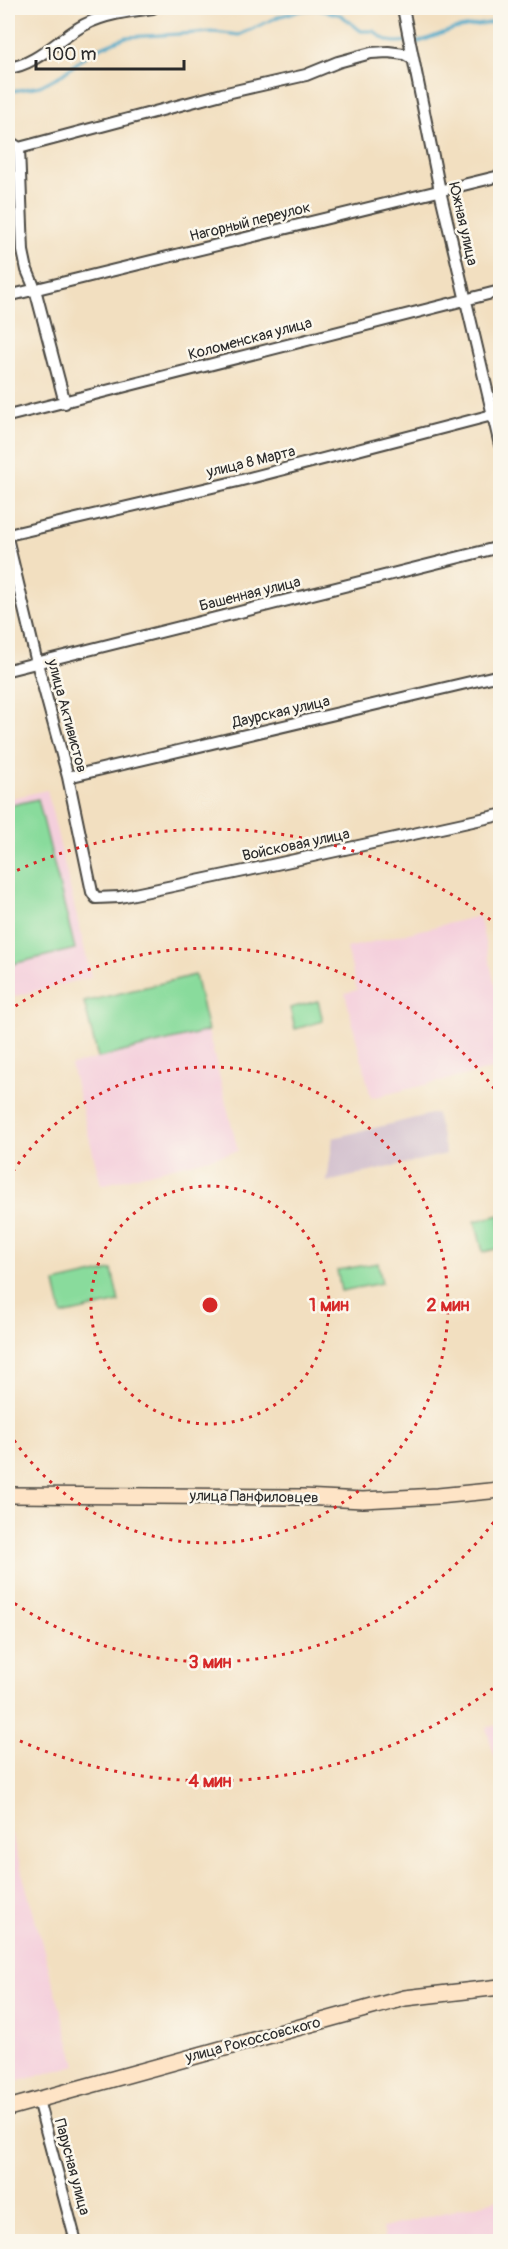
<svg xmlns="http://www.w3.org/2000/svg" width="508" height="2249" font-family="Pangolin,sans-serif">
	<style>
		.built { fill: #f4cfdc }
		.industrial { fill: #d0bdcc }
		.green { fill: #89db9c; stroke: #5a8364; stroke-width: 1.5 }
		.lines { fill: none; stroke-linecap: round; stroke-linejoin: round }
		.stream { stroke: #47a5c6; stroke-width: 3 }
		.street-casing { stroke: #494641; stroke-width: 14 }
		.secondary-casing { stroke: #494641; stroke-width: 18 }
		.street { stroke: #fff; stroke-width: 10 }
		.secondary { stroke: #fee4c6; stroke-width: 15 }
		.ring { fill: none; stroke: #d62828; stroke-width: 3; stroke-dasharray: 3 6 }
		.labels { text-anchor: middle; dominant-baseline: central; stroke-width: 5; stroke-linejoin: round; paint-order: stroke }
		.street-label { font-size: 15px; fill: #2b2b2b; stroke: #fbf7ec }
		.centre { fill: #d62828; stroke: #fbf7ec; stroke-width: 3 }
		.ring-label { font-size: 18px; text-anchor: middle; font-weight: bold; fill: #d62828; stroke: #fbf7ec; stroke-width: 5; stroke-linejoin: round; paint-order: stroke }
	</style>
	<rect width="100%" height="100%" fill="#fbf7ec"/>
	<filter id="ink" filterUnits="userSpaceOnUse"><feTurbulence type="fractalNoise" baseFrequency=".0167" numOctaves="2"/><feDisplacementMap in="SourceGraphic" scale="12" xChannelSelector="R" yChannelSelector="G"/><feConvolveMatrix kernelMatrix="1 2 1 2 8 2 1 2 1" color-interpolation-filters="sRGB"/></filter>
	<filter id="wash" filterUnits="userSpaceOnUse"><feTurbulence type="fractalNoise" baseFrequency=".008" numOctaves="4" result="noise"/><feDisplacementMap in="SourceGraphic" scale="24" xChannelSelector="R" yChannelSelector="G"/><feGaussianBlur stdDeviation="1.35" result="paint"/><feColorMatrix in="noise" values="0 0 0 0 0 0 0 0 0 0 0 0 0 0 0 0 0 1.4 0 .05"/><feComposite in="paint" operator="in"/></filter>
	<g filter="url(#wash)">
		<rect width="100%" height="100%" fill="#f2dfc0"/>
		<path class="built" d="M 47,790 L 91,977 L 8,998 L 8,799 Z
			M 479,916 L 500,1007 L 500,1067 L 371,1098 L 345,993 L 357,990 L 347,948 Z
			M 208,1031 L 238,1151 L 101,1185 L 71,1065 Z
			M 500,1724 L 500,1774 L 486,1728 Z
			M 11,1833 L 76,2065 L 8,2084 L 8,1834 Z
			M 500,2199 L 500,2241 L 385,2241 L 382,2228 Z"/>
		<path class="industrial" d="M 436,1113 L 446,1154 L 327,1182 L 333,1138 Z"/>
		<path class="green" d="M 38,799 L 75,949 L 8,965 L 8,806 Z
			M 195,975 L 208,1031 L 98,1058 L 84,1002 Z
			M 318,1001 L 323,1021 L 295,1029 L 290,1008 Z
			M 500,1215 L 500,1248 L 483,1252 L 475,1221 Z
			M 378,1263 L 382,1283 L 341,1291 L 337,1270 Z
			M 112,1270 L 119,1302 L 62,1315 L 55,1283 Z"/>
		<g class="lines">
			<path class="stream" d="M 413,42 L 419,42 L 454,29 L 500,21
				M 8,92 L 40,86 L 63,74 L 92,51 L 126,37 L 214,32 L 239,35 L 280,16 L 304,10 L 316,9 L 341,15 L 361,31 L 374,31 C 385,41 391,44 407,41"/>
		</g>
	</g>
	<g filter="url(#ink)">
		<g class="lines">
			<defs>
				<path id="street" d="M 403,8 L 440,191 L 500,445
					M 8,68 C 37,65 59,38 84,25 C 105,14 130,11 153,8
					M 8,144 L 13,144 L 19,148 L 222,94 L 306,75 L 338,62 L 371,53 L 388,52 L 404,54 L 413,59
					M 19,148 L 23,251 L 27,270 L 35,289 L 65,403
					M 8,296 L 500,176
					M 8,416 L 500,291
					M 8,535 L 238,481 L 500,413
					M 8,542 L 37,663 L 68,777 L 92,892 L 96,898 L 120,897 L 249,870 L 500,815
					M 8,670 L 500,547
					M 68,777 L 500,675
					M 38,2100 L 76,2242"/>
				<path id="secondary" d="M 8,1495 L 302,1497 L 363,1500 L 438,1496 L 500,1490
					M 8,2108 L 405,1998 L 500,1987"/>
			</defs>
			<use href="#street" class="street-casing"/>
			<use href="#secondary" class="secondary-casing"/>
			<use href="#street" class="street"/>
			<use href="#secondary" class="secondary"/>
		</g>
	</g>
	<g class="ring">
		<circle cx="210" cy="1305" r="119"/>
		<path d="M8 1179A238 238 0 1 1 8 1431"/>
		<path d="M499 1515A357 357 0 0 1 8 1599M8 1011A357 357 0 0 1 499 1095"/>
		<path d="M500 1683A476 476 0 0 1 9 1736M9 874A476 476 0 0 1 500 927"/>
	</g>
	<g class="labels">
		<g class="street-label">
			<text transform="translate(250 222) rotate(-14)">Нагорный переулок</text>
			<text transform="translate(463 224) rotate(77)">Южная улица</text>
			<text transform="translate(250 339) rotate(-15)">Коломенская улица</text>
			<text transform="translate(251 462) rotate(-14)">улица 8 Марта</text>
			<text transform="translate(250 594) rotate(-14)">Башенная улица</text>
			<text transform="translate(281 712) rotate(-13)">Даурская улица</text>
			<text transform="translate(67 716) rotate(75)">улица Активистов</text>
			<text transform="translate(296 845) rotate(-12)">Войсковая улица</text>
			<text transform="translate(254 1497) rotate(1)">улица Панфиловцев</text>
			<text transform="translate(253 2040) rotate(-15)">улица Рокоссовского</text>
			<text transform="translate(72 2167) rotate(75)">Парусная улица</text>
		</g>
	</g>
	<circle cx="210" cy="1305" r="9" class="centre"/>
	<g class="ring-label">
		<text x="329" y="1311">1 мин</text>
		<text x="448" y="1311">2 мин</text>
		<text x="210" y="1668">3 мин</text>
		<text x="210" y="1787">4 мин</text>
	</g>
	<rect width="508" height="2249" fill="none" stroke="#fbf7ec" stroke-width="30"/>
	<path d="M36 60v9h148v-9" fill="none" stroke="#2b2b2b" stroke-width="3"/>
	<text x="45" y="60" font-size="18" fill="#2b2b2b" stroke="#fbf7ec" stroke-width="4.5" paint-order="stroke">100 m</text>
</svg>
